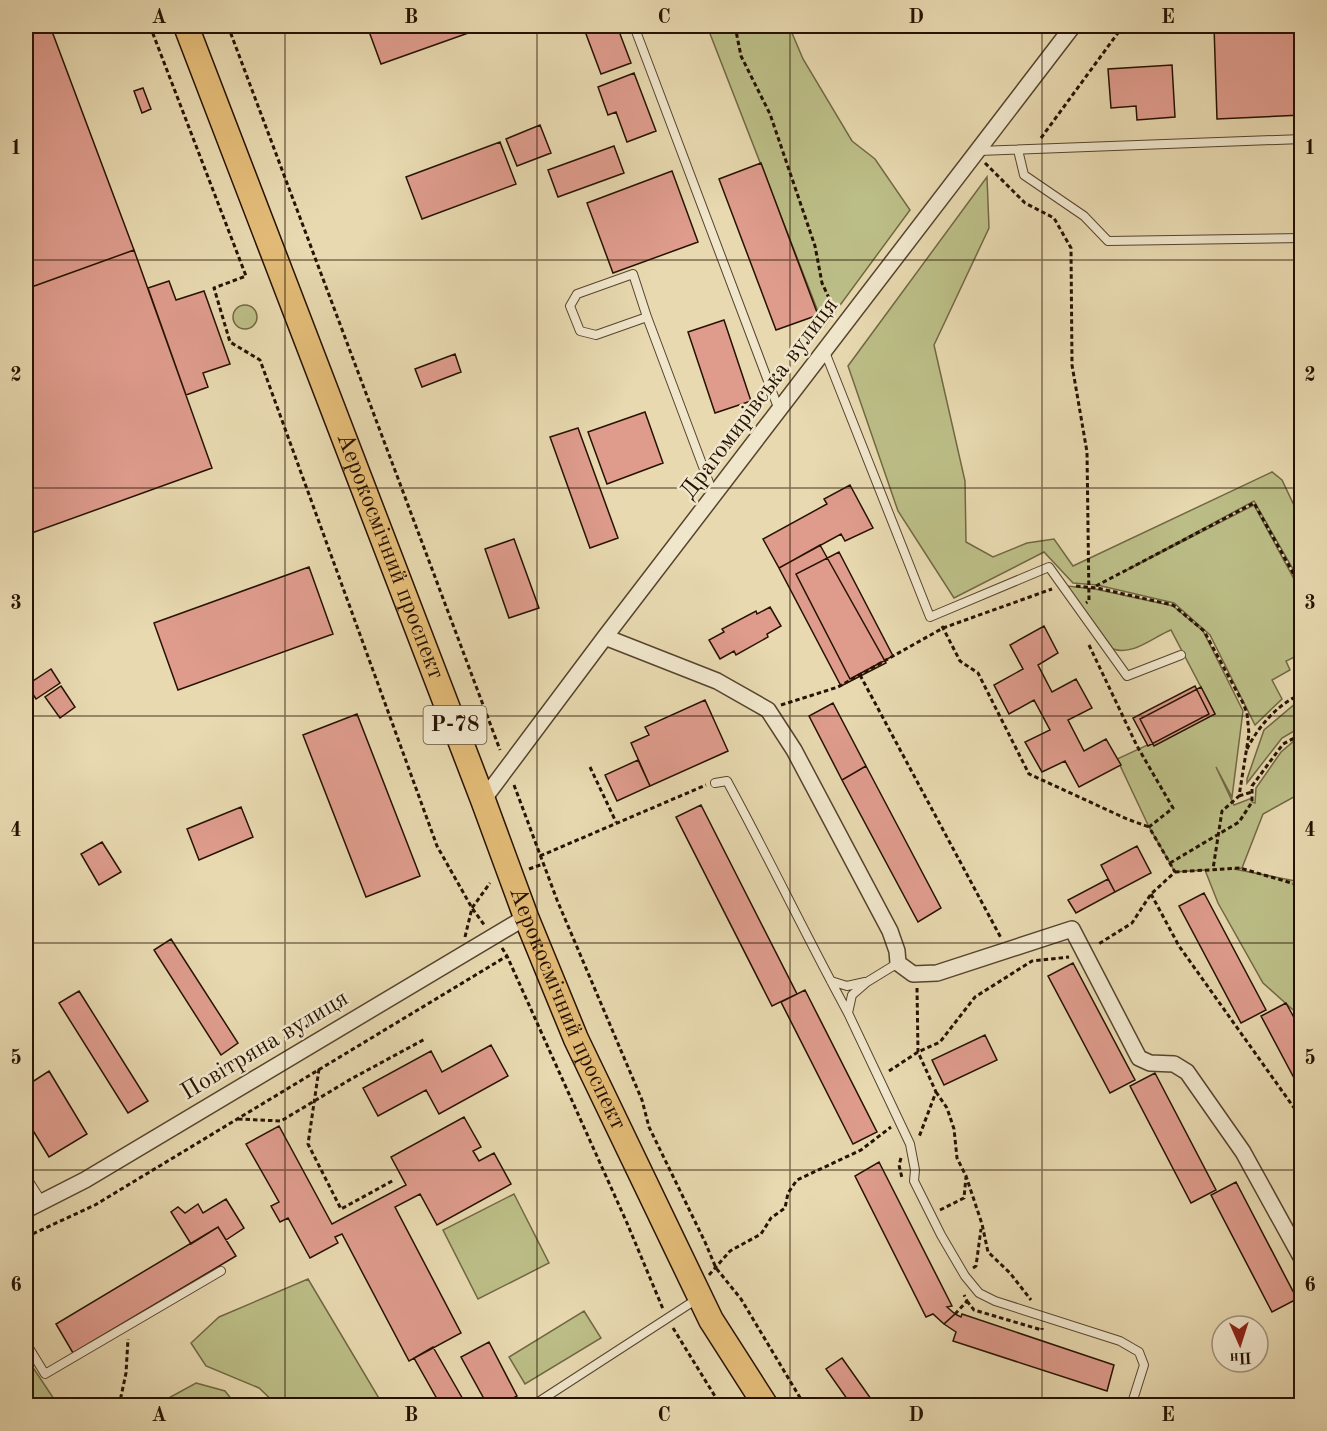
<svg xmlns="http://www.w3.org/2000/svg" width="1327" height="1431" font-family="'Old Standard TT',serif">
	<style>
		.green { fill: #bcbe87; stroke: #716844; stroke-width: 1.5 }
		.building { fill: #df9c8d; stroke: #261201; stroke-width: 1.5 }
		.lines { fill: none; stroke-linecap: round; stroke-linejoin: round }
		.service-casing { stroke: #56442d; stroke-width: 10 }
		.minor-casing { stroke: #56442d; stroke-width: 18 }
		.trunk-casing { stroke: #261201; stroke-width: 27 }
		.path { stroke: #261201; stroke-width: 3; stroke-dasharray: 4.5 3; stroke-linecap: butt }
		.service { stroke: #f0e6cc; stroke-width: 8 }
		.minor { stroke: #f0e6cc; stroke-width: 15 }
		.trunk { stroke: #e4bc78; stroke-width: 24 }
		.grid { fill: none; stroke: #261201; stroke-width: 1.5; stroke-opacity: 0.55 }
		.labels { text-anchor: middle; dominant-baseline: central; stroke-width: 5; stroke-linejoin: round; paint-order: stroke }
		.shield { fill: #f0e6cc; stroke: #63523e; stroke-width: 1.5 }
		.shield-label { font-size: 22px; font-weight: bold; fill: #261201 }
		.street-label { font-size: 24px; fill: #261201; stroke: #f0e6cc }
		.neatline { fill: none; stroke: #261201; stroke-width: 2 }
		.grid-label { font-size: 20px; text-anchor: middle; font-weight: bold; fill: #261201 }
	</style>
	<rect width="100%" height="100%" fill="#e8d9b0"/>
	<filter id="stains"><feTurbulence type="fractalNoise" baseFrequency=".00333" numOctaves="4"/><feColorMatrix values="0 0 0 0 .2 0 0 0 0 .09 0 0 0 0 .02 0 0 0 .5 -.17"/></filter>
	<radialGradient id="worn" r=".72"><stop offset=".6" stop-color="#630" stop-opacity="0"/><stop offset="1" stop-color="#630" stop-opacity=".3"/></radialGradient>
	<path class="green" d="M 707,26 L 789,26 L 803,59 L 852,141 L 875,159 L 910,210 L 824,327 Z
		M 987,177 L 989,228 L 934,345 L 965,481 L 966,542 L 993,557 L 1027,543 L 1054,539 L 1073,566 L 1272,472 L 1282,480 L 1301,520 L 1301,583 L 1254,501 L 1127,570 L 1254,505 L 1301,592 L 1301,654 L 1286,661 L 1290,670 L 1272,680 L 1282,699 L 1255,725 L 1210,635 L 1174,603 L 1097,585 L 1073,583 L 1044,552 L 954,598 L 898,511 L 848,366 Z
		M233 317a12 12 0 1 1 24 0a12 12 0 1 1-24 0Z
		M 1067,586 L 1095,589 L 1173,606 L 1203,631 L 1243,711 L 1232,797 L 1216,767 L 1234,805 L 1252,798 L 1252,802 L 1255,803 L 1256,788 L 1281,752 L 1294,741 L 1301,738 L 1301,793 L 1263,814 L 1242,868 L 1234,869 L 1301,882 L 1301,1017 L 1263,983 L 1218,903 L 1205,870 L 1175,872 L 1149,827 L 1117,759 L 1215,714 L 1171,630 C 1153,637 1133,656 1113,649 Z
		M 1301,702 L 1301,727 L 1282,738 L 1247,783 L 1247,779 L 1264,730 L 1296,703 Z
		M 514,1194 L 549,1263 L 478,1299 L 443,1230 Z
		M 308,1279 L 383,1405 L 277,1405 L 259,1388 L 206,1366 L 191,1343 L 219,1317 Z
		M 584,1311 L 601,1338 L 525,1384 L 509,1357 Z
		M 26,1357 L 58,1405 L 26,1405 Z
		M 196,1383 L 225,1391 L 236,1405 L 156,1405 Z"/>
	<path class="building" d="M 26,26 L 50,26 L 134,250 L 26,289 Z
		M 367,26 L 403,26 L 404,28 L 412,26 L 488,26 L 381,64 Z
		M 583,26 L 617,26 L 631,63 L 601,74 Z
		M 1214,26 L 1302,26 L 1302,115 L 1217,119 Z
		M 1172,65 L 1175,117 L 1137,120 L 1136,106 L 1111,108 L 1108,69 Z
		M 634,73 L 656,131 L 627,142 L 616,112 L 608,115 L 598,87 Z
		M 143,88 L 151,109 L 142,113 L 134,91 Z
		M 540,125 L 551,153 L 517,166 L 506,139 Z
		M 500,142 L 516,184 L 422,219 L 406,177 Z
		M 614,146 L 624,173 L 558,197 L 548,170 Z
		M 761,163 L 818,315 L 776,330 L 719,179 Z
		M 672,171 L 698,242 L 613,273 L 587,203 Z
		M 134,250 L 212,468 L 29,534 L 26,523 L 26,289 Z
		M 169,281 L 176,300 L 204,291 L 230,364 L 203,373 L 208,387 L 186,395 L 148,288 Z
		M 724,320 L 751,401 L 715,413 L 688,332 Z
		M 455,354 L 461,372 L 422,387 L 415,369 Z
		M 645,412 L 663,463 L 607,484 L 588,432 Z
		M 578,428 L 618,538 L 590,548 L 550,437 Z
		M 850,485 L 873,528 L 845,541 L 841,534 L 779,568 L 763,539 L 827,504 L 824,499 Z
		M 514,539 L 539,608 L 509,618 L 485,549 Z
		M 820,545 L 886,663 L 841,686 L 779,568 Z
		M 839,552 L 893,656 L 850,679 L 796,574 Z
		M 309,567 L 333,634 L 178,690 L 154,623 Z
		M 770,607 L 781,626 L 767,634 L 768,637 L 736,655 L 734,651 L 720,659 L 709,640 L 724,632 L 722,629 L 756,611 L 757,614 Z
		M 1044,626 L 1058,653 L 1038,665 L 1052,692 L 1076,679 L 1092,708 L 1068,720 L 1084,751 L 1106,739 L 1121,765 L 1079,787 L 1065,761 L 1042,772 L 1025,742 L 1050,730 L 1034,700 L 1009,714 L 994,685 L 1023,669 L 1010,645 Z
		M 51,669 L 60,683 L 36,699 L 27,685 Z
		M 61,686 L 75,707 L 60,718 L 45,697 Z
		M 1195,686 L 1209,714 L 1148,746 L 1133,718 Z
		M 1201,687 L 1215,714 L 1154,746 L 1140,719 Z
		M 705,700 L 728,751 L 650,786 L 631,743 L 649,735 L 645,727 Z
		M 833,703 L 866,766 L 842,780 L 809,716 Z
		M 357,714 L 420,876 L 366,897 L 303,735 Z
		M 638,760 L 650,786 L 617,801 L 605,775 Z
		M 866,766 L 941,908 L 918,922 L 842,780 Z
		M 701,805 L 797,994 L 772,1006 L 676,817 Z
		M 241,807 L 253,837 L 199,860 L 187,829 Z
		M 102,842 L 121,872 L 99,885 L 81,854 Z
		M 1137,846 L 1151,873 L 1115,892 L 1101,865 Z
		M 1108,879 L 1115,892 L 1076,913 L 1068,900 Z
		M 1204,893 L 1266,1010 L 1241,1023 L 1179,906 Z
		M 171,939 L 238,1043 L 221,1055 L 154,950 Z
		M 1073,963 L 1135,1080 L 1110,1093 L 1048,976 Z
		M 805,990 L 877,1132 L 853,1144 L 781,1002 Z
		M 79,991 L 148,1101 L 128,1113 L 59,1003 Z
		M 1286,1003 L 1302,1032 L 1302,1093 L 1261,1016 Z
		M 985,1035 L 997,1060 L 944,1085 L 932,1060 Z
		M 491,1045 L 508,1076 L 439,1114 L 426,1090 L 378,1116 L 363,1088 L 431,1051 L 442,1072 Z
		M 49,1071 L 87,1134 L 49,1157 L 26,1119 L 26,1086 Z
		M 1155,1073 L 1216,1190 L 1191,1203 L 1130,1086 Z
		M 464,1117 L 481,1147 L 473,1151 L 479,1161 L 494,1153 L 511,1184 L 437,1225 L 420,1194 L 395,1207 L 461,1333 L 409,1361 L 342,1234 L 335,1237 L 338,1243 L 310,1258 L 288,1218 L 280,1222 L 271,1206 L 279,1202 L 246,1144 L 279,1126 L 332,1224 L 406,1185 L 391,1157 Z
		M 879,1162 L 952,1306 L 947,1307 L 955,1314 L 944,1324 L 933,1314 L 926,1317 L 855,1176 Z
		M 1236,1182 L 1297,1299 L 1272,1312 L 1211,1195 Z
		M 226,1199 L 244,1228 L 226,1240 L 218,1227 L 191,1244 L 171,1212 L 178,1207 L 185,1213 L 198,1204 L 203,1213 Z
		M 218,1227 L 236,1256 L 73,1353 L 56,1324 Z
		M 955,1314 L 961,1317 L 962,1314 L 1114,1365 L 1107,1391 L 953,1341 L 956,1332 L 944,1324 Z
		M 489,1342 L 517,1396 L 499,1406 L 488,1406 L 461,1357 Z
		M 433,1347 L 464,1401 L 457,1406 L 441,1406 L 414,1358 Z
		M 842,1358 L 876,1406 L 852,1406 L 826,1369 Z"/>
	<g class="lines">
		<defs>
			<path id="service" d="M 634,26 L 779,410
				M 1018,150 L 1024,175 L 1084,216 L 1108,241 L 1302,238
				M 979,151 L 1302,139
				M 647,317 L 596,335 L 580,331 L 570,306 L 577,294 L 633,274 L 647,317 L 714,496
				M 825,352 L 930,617 L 1049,567 L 1127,676 L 1181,655
				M 715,783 L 727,781 C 769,858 806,936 848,1013
				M 898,963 L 867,982 L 852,995 L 848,1013 L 910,1144 L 915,1170 L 914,1181 L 941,1235 L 965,1276 L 979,1293 L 995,1301 L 1120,1341 L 1139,1352 L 1144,1365 L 1131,1406
				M 831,981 L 847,986 L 865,982
				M 26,1177 L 42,1202
				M 26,1343 L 45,1374 L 221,1271
				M 532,1406 L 697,1299"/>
			<path id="minor" d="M 605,637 L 717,681 L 768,710 L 794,750 L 890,931 L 897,951 L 898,963 L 913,974 L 937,973 L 1072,929 L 1139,1058 L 1150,1063 L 1174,1064 L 1187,1072 L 1243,1152 L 1302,1259
				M 483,800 L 605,637 L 1073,26
				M 26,1210 L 85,1180 L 526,917"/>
			<g id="trunk">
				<path id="s1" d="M 186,26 L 483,800 L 526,917 L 576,1039 L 711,1320 L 766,1406"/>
			</g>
		</defs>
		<use href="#service" class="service-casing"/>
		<use href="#minor" class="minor-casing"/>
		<use href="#trunk" class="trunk-casing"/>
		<path class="path" d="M 150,26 L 246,276 L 214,288 L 230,342 L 260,360 L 437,846 L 472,908 L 485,926
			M 228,26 L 500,750
			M 735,26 L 741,56 L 770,114 L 815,246 L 822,283 L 835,311
			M 1041,138 L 1123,26
			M 985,163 L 1025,203 L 1054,218 L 1071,248 L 1072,365 L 1087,452 L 1089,601 L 1086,603
			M 1076,586 L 1097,588 L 1173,605 L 1204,631 L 1243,703 L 1247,713 L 1249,734 L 1239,796 L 1222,811 L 1213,869
			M 1096,586 L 1254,503 L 1302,589
			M 942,626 L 960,661 L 978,673 L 1029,774 L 1127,819 L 1149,827
			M 1089,645 L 1137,746 L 1173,808 L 1149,827 L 1175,872 L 1151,894 L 1132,923 L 1097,945
			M 860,675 L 1001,938
			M 781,705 L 838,687 L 943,628 L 1052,589
			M 1247,749 C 1258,727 1278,703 1302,694
			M 590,767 L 616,822
			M 514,785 L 557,900 L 642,1100 L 649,1127 L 705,1242 L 716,1268 L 741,1299 L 805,1406
			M 1239,796 L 1252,792
			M 540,856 L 706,785
			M 1170,863 L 1239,822 L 1252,802 L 1252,786 L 1283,744 L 1302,734
			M 529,869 L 543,864
			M 1175,872 L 1240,868 L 1302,886
			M 1151,894 L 1179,946 L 1302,1119
			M 465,937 L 472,908 L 490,883
			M 502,948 L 507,956 L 627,1223 L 663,1309
			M 917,988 L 918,1052 L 936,1092 L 919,1137
			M 319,1069 L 308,1144 L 341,1209 L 394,1180
			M 889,1071 L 918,1052 L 940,1042 L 975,997 L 1032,961 L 1069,957
			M 936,1092 L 947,1108 L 954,1129 L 957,1158 L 966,1176 L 982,1224 L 988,1252 L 1010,1273 L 1031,1300
			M 238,1119 L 281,1121 L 351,1079 L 425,1039
			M 901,1158 L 899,1165 L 902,1178
			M 940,1210 L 964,1198 L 966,1177
			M 26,1237 L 95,1205 L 507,956
			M 973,1268 L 976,1266 L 981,1229
			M 709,1275 L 730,1251 L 761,1234 L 771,1218 L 785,1208 L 788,1193 L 797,1180 L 861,1150 L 891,1127
			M 967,1301 L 974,1310 L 1042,1330 L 1042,1328
			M 955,1314 L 967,1301 L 964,1295
			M 673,1328 L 721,1406
			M 119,1406 L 126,1373 L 128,1339"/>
		<use href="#service" class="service"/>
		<use href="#minor" class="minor"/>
		<use href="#trunk" class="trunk"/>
	</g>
	<path class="grid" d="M 285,26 L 285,1406M 537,26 L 537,1406M 790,26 L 790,1406M 1042,26 L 1042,1406M 26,260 L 1302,260M 26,488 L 1302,488M 26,716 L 1302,716M 26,943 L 1302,943M 26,1170 L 1302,1170"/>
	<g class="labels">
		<rect class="shield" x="423.5" y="706" width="63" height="38" rx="4.5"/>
		<g class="shield-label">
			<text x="455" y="725">Р-78</text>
		</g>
		<g class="street-label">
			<text transform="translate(760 399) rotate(-53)">Драгомирівська вулиця</text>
			<text stroke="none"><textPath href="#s1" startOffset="568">Аерокосмічний проспект</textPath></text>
			<text stroke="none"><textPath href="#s1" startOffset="1054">Аерокосмічний проспект</textPath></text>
			<text transform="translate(265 1046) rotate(-31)">Повітряна вулиця</text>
		</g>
	</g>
	<rect width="1327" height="1431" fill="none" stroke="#e8d9b0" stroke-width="66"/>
	<g transform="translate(1240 1344) rotate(177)"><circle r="28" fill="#f0e6cc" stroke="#9f917b" stroke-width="1.5"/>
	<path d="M0-4.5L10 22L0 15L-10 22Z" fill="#8f2418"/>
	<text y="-9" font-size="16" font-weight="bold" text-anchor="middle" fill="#261201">Пн</text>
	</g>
	<rect x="33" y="33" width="1261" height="1365" class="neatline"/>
	<g class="grid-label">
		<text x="159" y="23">A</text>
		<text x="411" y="23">B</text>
		<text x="664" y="23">C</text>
		<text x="916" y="23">D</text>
		<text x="1168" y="23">E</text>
		<text x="16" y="154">1</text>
		<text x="1310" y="154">1</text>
		<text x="16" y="381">2</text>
		<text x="1310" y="381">2</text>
		<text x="16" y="609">3</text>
		<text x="1310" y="609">3</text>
		<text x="16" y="836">4</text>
		<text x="1310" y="836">4</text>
		<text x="16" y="1064">5</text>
		<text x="1310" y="1064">5</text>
		<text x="16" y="1291">6</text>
		<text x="1310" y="1291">6</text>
		<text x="159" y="1421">A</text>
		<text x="411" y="1421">B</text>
		<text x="664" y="1421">C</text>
		<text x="916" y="1421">D</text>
		<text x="1168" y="1421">E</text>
	</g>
	<rect width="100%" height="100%" filter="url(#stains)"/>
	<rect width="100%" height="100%" fill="url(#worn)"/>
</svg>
